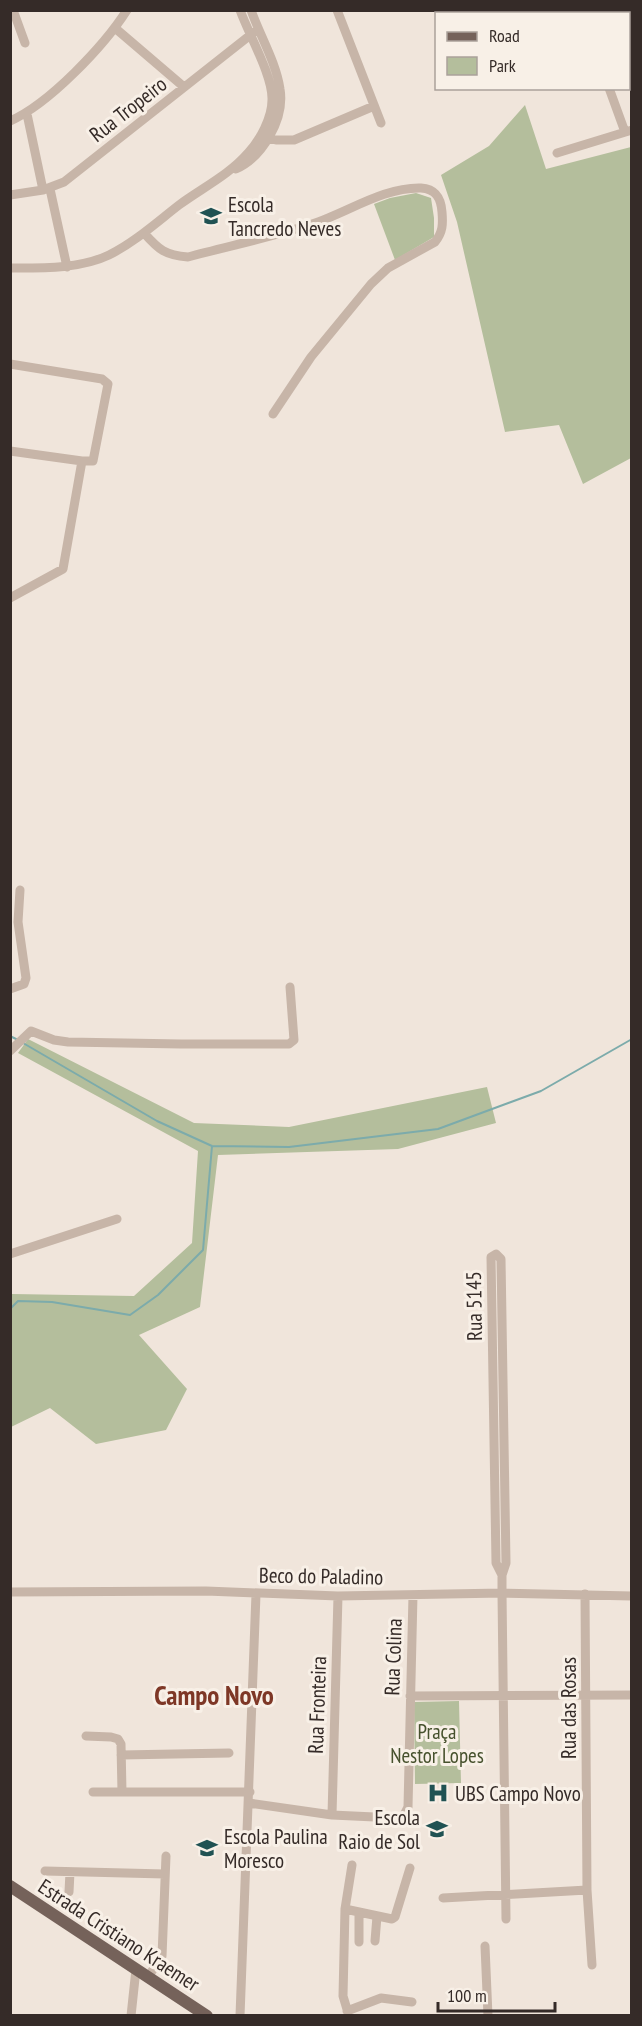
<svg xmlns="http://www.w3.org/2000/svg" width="642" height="2026" font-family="'PT Sans Narrow',sans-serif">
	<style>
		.green { fill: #b4be9c }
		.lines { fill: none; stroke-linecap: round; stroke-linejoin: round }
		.stream { stroke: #7cabab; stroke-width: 2 }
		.minor { stroke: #c7b5a8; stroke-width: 9 }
		.major { stroke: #75625a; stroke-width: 12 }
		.labels { text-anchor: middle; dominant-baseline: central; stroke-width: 6; stroke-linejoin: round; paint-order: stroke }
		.street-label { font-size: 21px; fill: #352b28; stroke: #f8f0e7 }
		.poi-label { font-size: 21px; fill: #352b28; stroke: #f8f0e7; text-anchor: start }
		.park-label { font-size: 21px; fill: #46512d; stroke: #f8f0e7 }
		.district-label { font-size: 27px; font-weight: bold; fill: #7e3726; stroke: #f8f0e7 }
	</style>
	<rect width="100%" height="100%" fill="#f0e5db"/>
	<path class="green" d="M 525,105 L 546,169 L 631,147 L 631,458 L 583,484 L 559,425 L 505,432 L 457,222 L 441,175 L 489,146 Z
		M 416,193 L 431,198 L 434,218 L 434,237 L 395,260 L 374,204 L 390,198 Z
		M 28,1039 L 194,1123 L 289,1127 L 487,1087 L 496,1123 L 398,1149 L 218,1155 L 200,1307 L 139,1335 L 187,1389 L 166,1430 L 96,1444 L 50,1408 L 11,1427 L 10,1296 L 12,1294 L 134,1296 L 192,1243 L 198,1151 L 18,1053 Z
		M 459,1701 L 461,1783 L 415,1784 L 414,1702 Z"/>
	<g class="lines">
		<path class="stream" d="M 10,1036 L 18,1040
			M 23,1043 L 157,1121 L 212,1146 L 289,1147 L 438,1129 L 541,1091 L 632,1039
			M 10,1309 L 18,1301 L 52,1302 L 130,1315 L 158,1295 L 203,1250 L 212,1146"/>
		<path class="minor" d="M 13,10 L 25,43
			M 337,10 L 381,123
			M 581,10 L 582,14
			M 618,10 L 632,13
			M 598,14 L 607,10
			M 115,28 L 184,87
			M 609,88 L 625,132
			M 27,114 L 43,190
			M 10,121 C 49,104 104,46 127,10
			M 264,137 L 276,140 L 294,140 L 374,106
			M 557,153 L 632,130
			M 236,169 C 263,157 285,118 280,89 C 276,62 260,36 251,10
			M 50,189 L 67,267
			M 10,195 L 43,190 L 64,182 L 258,29
			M 144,233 C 159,250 165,255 188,257 C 229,246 272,237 312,224 C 347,213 383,187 421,188 C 436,189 441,198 442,212 C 443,224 443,232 435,242 L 388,268 L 371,284 L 311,357 L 273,414
			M 10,268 C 42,268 80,269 109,255 C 135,242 157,222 179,205 C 202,188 229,175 248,153 C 260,140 272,118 272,100 C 273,76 249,35 240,10
			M 10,364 L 102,379 L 108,384 L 93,461 L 82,461 L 10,451
			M 10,598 L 63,569 L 82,461
			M 10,989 L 24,984 L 26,978 L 18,922 L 20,890
			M 10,1051 L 31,1031 L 54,1040 L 68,1042 L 181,1044 L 289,1044 L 294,1040 L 290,987
			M 10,1254 L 117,1219
			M 502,1575 L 506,1563 L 501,1259 L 496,1254 L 491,1257 L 496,1563 L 502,1575 L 502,1593 L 506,1919
			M 10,1592 L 206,1591 L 338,1596 L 502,1593 L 632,1596
			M 585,1594 L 587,1890 L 592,1965
			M 410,1696 L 632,1695
			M 86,1736 L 111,1737 L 118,1739 L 121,1744 L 122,1792
			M 121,1755 L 229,1753
			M 93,1792 L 250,1792
			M 249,1803 L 332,1815 L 396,1818 L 404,1815 L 408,1807 L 413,1595
			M 332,1815 L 338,1596
			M 45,1871 L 165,1874
			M 69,1892 L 70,1872
			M 443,1898 L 587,1890
			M 345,1909 L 392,1919 L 395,1917 L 410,1868
			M 375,1941 L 377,1916
			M 359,1942 L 359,1912
			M 485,1946 L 488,2016
			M 148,1977 L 162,1956 L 166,1856
			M 347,2011 L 381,1998 L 412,2002
			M 131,2016 L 136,1969
			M 240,2016 L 256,1594
			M 349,2016 L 343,1996 L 345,1909 L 352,1865"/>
		<path class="major" d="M 10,1886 L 207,2016"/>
	</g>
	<defs>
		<symbol id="school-bare" viewBox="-9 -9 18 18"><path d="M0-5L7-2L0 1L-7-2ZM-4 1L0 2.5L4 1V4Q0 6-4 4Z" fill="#205253" stroke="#f8f0e7" stroke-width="2.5" paint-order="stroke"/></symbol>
		<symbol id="hospital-bare" viewBox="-9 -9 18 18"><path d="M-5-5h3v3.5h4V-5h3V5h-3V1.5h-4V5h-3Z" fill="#205253" stroke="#f8f0e7" stroke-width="2.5" paint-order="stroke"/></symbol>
	</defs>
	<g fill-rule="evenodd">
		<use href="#school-bare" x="196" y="201" width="30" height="30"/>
		<use href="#hospital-bare" x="423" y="1778" width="30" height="30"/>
		<use href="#school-bare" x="422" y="1814" width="30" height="30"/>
		<use href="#school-bare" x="192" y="1833" width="30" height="30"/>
	</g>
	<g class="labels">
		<g class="street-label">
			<text transform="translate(128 109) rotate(-38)">Rua Tropeiro</text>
			<text transform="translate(474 1306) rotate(-91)">Rua 5145</text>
			<text transform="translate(321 1576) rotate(1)">Beco do Paladino</text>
			<text transform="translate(393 1657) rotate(-88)">Rua Colina</text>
			<text transform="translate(317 1705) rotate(-88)">Rua Fronteira</text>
			<text transform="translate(568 1708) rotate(-90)">Rua das Rosas</text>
			<text transform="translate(119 1935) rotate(33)">Estrada Cristiano Kraemer</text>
		</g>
		<g class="poi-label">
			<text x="228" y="204">Escola<tspan x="228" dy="24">Tancredo Neves</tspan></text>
			<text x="455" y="1793">UBS Campo Novo</text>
			<text x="420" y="1817" text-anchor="end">Escola<tspan x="420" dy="24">Raio de Sol</tspan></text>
			<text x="224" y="1836">Escola Paulina<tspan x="224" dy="24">Moresco</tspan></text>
		</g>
		<g class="park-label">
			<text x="437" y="1731">Praça<tspan x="437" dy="24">Nestor Lopes</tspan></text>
		</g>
		<g class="district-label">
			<text x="214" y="1695">Campo Novo</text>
		</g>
	</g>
	<rect width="642" height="2026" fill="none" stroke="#352b28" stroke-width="24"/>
	<rect x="435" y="12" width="195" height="78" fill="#f8f0e7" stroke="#aaa19b" stroke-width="1.5"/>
	<rect x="447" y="32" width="30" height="9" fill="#75625a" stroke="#aaa19b" stroke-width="1.5"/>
	<text x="489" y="42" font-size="18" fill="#352b28">Road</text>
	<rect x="447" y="57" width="30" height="18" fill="#b4be9c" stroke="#aaa19b" stroke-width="1.5"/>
	<text x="489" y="72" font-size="18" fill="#352b28">Park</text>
	<path d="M438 2002v9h117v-9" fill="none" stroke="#352b28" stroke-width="3"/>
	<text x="447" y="2002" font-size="18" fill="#352b28" stroke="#f8f0e7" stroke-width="4.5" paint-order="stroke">100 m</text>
</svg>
